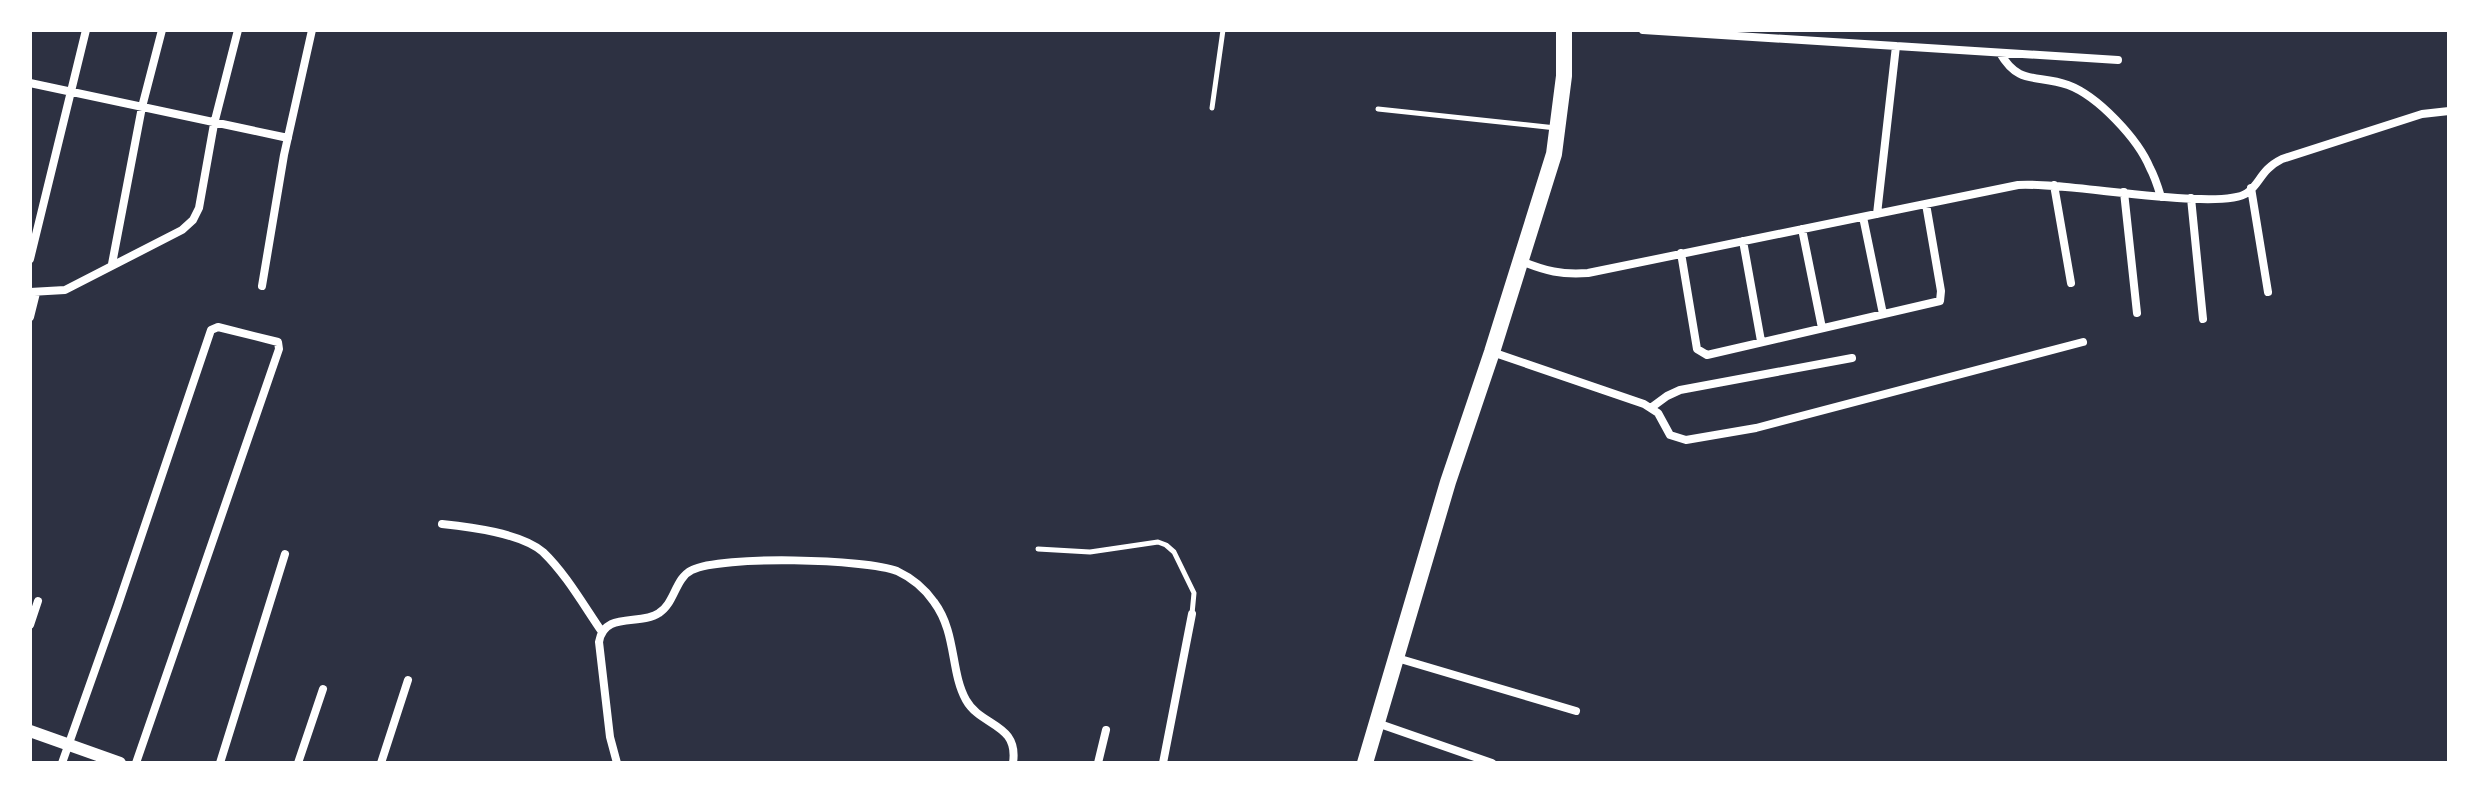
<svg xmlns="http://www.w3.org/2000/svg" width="2479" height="793" font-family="'Asap Condensed',sans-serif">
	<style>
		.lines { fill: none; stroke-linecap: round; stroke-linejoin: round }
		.service { stroke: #fff; stroke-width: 5 }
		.minor { stroke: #fff; stroke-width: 8 }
		.tertiary { stroke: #fff; stroke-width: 12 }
		.trunk { stroke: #fff; stroke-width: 16 }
	</style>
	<rect width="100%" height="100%" fill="#2d3142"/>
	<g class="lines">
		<path class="service" d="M 1212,108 L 1223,30
			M 1378,109 L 1556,128
			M 1038,549 L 1090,552 L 1158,542 L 1166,545 L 1174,552 L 1194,593 L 1192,614"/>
		<path class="minor" d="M 1643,30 L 2118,60
			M 2000,53 C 2019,86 2037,74 2068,85 C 2098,96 2138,139 2150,168 C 2155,177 2158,187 2161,197
			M 30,83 L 288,138
			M 2054,185 L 2071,283
			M 2251,188 L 2268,292
			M 2124,192 L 2137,313
			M 2191,198 L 2203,319
			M 1877,214 L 1896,46
			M 1863,217 L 1883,314
			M 1802,229 L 1822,328
			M 1743,241 L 1761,341
			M 1681,253 L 1697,349 L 1707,355 L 1940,301 L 1941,291 L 1926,204
			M 30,259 L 86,30
			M 1521,261 C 1546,271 1561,275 1588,273 L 2018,185 C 2062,181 2220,212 2247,193 C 2261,183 2260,170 2282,159 L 2422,114 L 2449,111
			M 112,264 L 142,107 L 162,30
			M 262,286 L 284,155 L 312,30
			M 30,292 L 65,290 L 182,230 L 193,220 L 199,208 L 214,124 L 238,30
			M 30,317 L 36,293
			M 1492,352 L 1644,404 L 1658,413 L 1670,435 L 1686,440 L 1756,428 L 2083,342
			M 1652,407 L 1667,396 L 1680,390 L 1852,358
			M 442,524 C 470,527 521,533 543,552 C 566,574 584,606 602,632
			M 30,625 L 38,601
			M 1397,658 L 1576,711
			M 1377,723 L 1492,763
			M 62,763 L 118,605 L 211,330 L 218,327 L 278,342 L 279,349 L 136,763
			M 220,763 L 285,554
			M 298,763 L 323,689
			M 381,763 L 408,680
			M 617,763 L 610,737 L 599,642 C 604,611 640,626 659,613 C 675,603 675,578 692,570 C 721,555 867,559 897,571 C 912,578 925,589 934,602 C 957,633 950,671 966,700 C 981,727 1019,723 1013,763
			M 1098,763 L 1106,730
			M 1163,763 L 1192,614"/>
		<path class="tertiary" d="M 30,731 L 120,763"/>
		<path class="trunk" d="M 1365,763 L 1448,482 L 1492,352 L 1554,154 L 1564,76 L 1564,30"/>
	</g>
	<rect width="2479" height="793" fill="none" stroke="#ffffff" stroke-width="64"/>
</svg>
